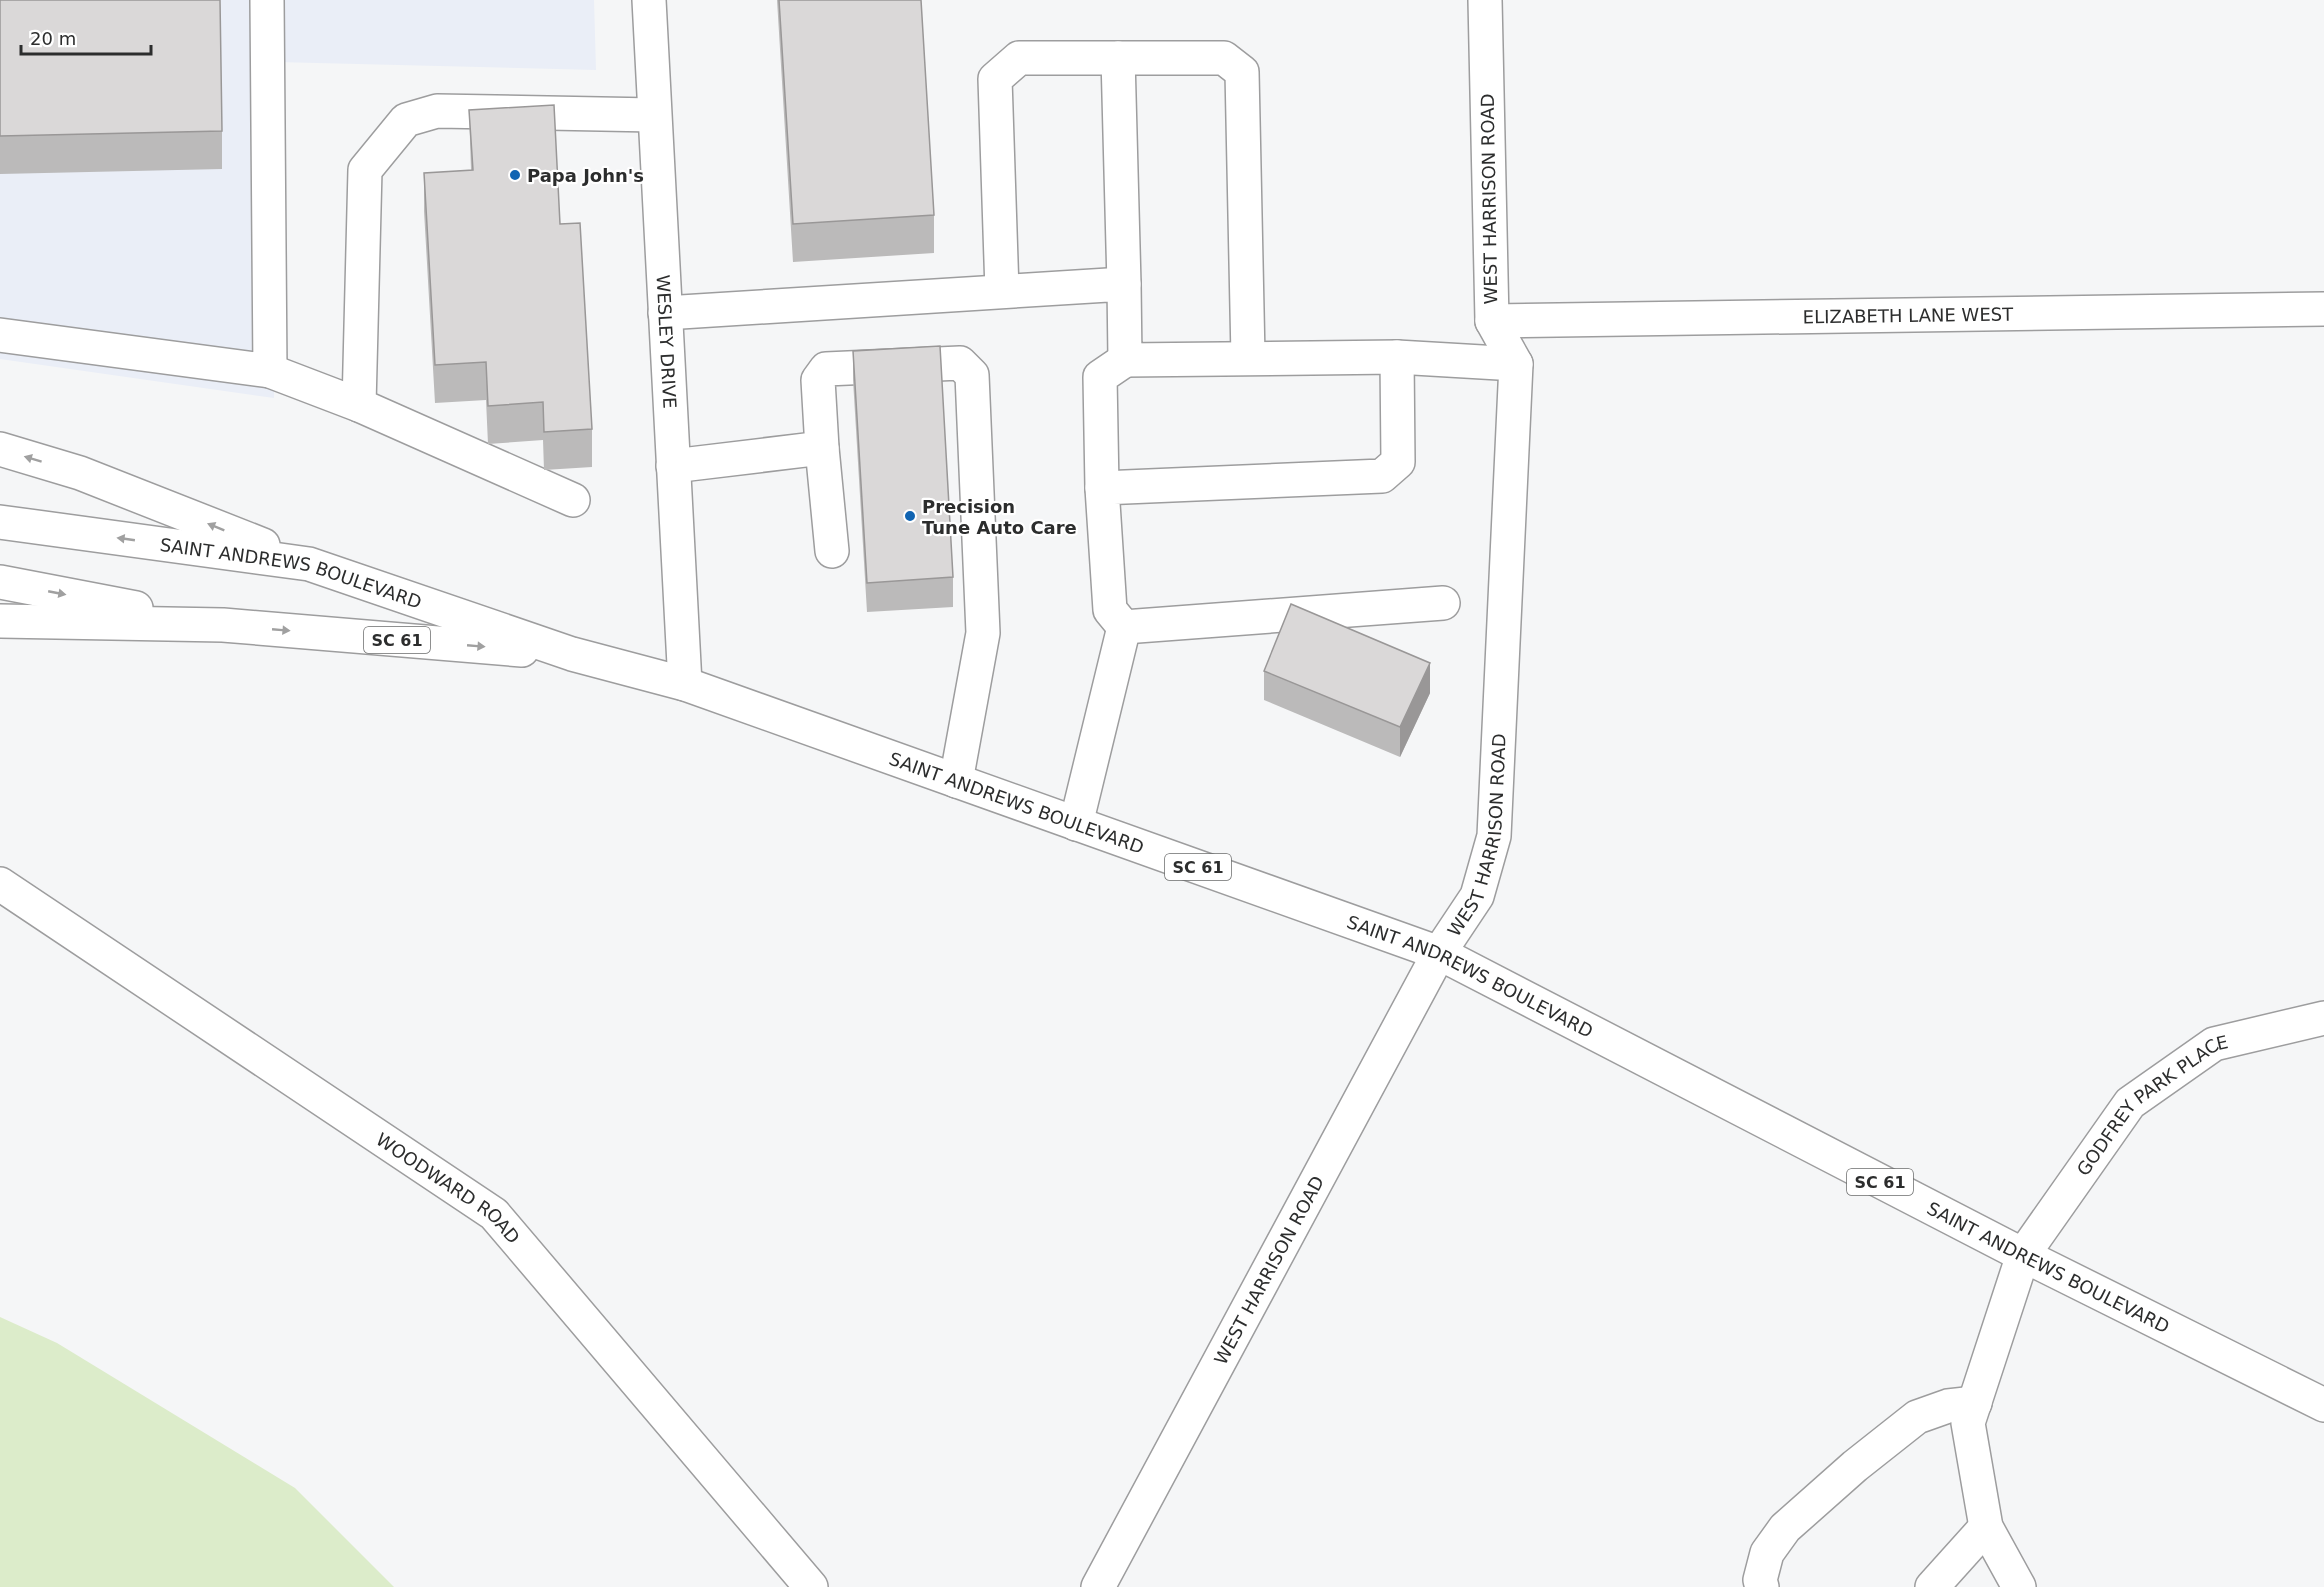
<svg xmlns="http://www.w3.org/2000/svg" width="2324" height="1587" font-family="'DejaVu Sans',sans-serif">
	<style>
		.built { fill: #eaeef7 }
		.green { fill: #dcecca }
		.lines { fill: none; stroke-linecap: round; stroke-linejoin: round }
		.minor-casing { stroke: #9d9d9e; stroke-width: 36 }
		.major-casing { stroke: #9d9d9e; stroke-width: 36 }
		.minor { stroke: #fff; stroke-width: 33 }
		.major { stroke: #fff; stroke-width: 33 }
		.wall { fill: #bbbaba }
		.shaded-wall { fill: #999797 }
		.building { fill: #dad8d8; stroke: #999797; stroke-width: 1.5 }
		.oneway { fill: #a0a0a0 }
		.poi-dot { fill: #1164b2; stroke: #fff; stroke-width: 2 }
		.labels { text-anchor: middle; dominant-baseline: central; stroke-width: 4.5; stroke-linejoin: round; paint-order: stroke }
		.shield { fill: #fff; stroke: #6b6c6c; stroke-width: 1.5 }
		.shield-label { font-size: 16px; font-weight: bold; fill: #2c2d2d }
		.poi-label { font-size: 18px; font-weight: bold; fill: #2c2d2d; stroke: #fff; text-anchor: start }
		.street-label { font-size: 18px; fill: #2c2d2d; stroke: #fff }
	</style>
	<rect width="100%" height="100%" fill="#f5f6f7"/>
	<path class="built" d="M 0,0 L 594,0 L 596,70 L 276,62 L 280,141 L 274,398 L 0,359 Z"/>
	<path class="green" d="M 0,1317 L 57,1343 L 295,1488 L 394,1587 L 0,1587 Z"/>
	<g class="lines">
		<defs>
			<g id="minor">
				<path d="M 1118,58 L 1124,284"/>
				<path d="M 1002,291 L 995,79 L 1019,58 L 1224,58 L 1242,72 L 1248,357"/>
				<path d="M 665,313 L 1124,284 L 1125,360 L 1397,357 L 1516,364"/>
				<path id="s1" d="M 1492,321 L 2324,309"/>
				<path d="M 0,335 L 270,371 L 267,0"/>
				<path d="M 1397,357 L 1398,462 L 1382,476 L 1102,488 L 1110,610 L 1124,627 L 1443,603"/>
				<path d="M 270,371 L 359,405"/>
				<path d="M 822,448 L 832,551"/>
				<path d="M 673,466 L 822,448 L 818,380 L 826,369 L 960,363 L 972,375 L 983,633 L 956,781"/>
				<path d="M 1102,488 L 1100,377 L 1125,360"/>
				<path d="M 573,500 L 359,405 L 365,170 L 406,120 L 437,111 L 654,115"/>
				<path d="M 1076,824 L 1124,627"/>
				<path id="s2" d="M 0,884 L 494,1214 L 811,1587"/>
				<path id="s3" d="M 1098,1587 L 1439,953 L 1477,896 L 1494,836 L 1516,364 L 1492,321 L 1485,0"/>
				<path d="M 1762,1587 L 1760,1580 L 1767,1553 L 1785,1528 L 1855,1466 L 1917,1417 L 1948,1406 L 1975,1403"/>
				<path d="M 1932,1587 L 1986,1527"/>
				<path id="s4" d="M 2019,1587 L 1986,1527 L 1968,1423 L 2023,1255 L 2130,1103 L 2214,1044 L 2324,1018"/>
			</g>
			<g id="major">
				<path id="s5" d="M 649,0 L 685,684"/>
				<path d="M 0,449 L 80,473 L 263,545"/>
				<path id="s6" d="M 0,522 L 309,564 L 572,654 L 685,684 L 1439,953 L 2023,1255 L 2324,1405"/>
				<path d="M 0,582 L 136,608"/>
				<path d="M 0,621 L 223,625 L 522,650"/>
			</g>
		</defs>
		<use href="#minor" class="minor-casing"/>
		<use href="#major" class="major-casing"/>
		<use href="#minor" class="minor"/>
		<use href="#major" class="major"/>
	</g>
	<path class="wall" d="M 0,0 L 222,131 L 222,169 L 0,174 Z
		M 777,0 L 921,0 L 934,215 L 934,253 L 793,262 Z
		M 469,110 L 560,224 L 592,429 L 592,467 L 544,470 L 543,440 L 488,444 L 486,400 L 435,403 L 424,211 L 424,173 L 471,170 Z
		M 853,351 L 953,577 L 953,607 L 867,612 L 853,380 Z
		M 1264,671 L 1430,693 L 1400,757 L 1264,700 Z"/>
	<path class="shaded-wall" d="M 1430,663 L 1430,693 L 1400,757 L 1400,727 Z"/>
	<path class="building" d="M 0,0 L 220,0 L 222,131 L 0,136 Z
		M 779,0 L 921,0 L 934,215 L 793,224 Z
		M 554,105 L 560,224 L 580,223 L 592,429 L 544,432 L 543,402 L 488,406 L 486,362 L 435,365 L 424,173 L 473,170 L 469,110 Z
		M 940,346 L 953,577 L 867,583 L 853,351 Z
		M 1291,604 L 1430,663 L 1400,727 L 1264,671 Z"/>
	<defs><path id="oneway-solid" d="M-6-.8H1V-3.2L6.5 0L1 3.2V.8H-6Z" transform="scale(1.5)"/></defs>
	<g class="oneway">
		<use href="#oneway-solid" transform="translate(33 459) rotate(-163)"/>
		<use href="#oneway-solid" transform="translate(216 527) rotate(-158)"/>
		<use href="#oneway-solid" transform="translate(126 539) rotate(-172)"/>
		<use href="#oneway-solid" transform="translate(57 593) rotate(11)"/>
		<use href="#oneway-solid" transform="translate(281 630) rotate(5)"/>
		<use href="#oneway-solid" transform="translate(476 646) rotate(5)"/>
	</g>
	<g class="poi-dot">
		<circle cx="515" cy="175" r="6"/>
		<circle cx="910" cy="516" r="6"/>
	</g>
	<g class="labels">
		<g class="shield">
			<rect x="364" y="627" width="66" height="26" rx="4.5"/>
			<rect x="1165" y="854" width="66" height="26" rx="4.5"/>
			<rect x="1847" y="1169" width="66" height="26" rx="4.5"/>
		</g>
		<g class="shield-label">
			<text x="397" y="640">SC 61</text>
			<text x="1198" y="867">SC 61</text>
			<text x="1880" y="1182">SC 61</text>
		</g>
		<g class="poi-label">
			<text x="527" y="175">Papa John's</text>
			<text x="922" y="506">Precision<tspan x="922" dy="21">Tune Auto Care</tspan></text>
		</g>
		<g class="street-label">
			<text transform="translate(1489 199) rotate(-91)">WEST HARRISON ROAD</text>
			<text stroke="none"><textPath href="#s1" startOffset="416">ELIZABETH LANE WEST</textPath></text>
			<text stroke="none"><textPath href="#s5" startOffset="342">WESLEY DRIVE</textPath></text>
			<text stroke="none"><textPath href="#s6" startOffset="296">SAINT ANDREWS BOULEVARD</textPath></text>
			<text stroke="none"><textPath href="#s6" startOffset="1059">SAINT ANDREWS BOULEVARD</textPath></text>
			<text stroke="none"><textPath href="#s3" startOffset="848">WEST HARRISON ROAD</textPath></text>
			<text stroke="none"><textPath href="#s6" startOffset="1545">SAINT ANDREWS BOULEVARD</textPath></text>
			<text stroke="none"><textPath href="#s4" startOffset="552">GODFREY PARK PLACE</textPath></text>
			<text stroke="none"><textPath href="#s2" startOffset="542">WOODWARD ROAD</textPath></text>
			<text stroke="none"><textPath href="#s6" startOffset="2193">SAINT ANDREWS BOULEVARD</textPath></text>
			<text stroke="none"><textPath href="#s3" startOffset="360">WEST HARRISON ROAD</textPath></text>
		</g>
	</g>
	<path d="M21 45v9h130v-9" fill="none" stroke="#2c2d2d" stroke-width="3"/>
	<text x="30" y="45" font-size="18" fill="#2c2d2d" stroke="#ffffff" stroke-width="4.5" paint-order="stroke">20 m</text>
</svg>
